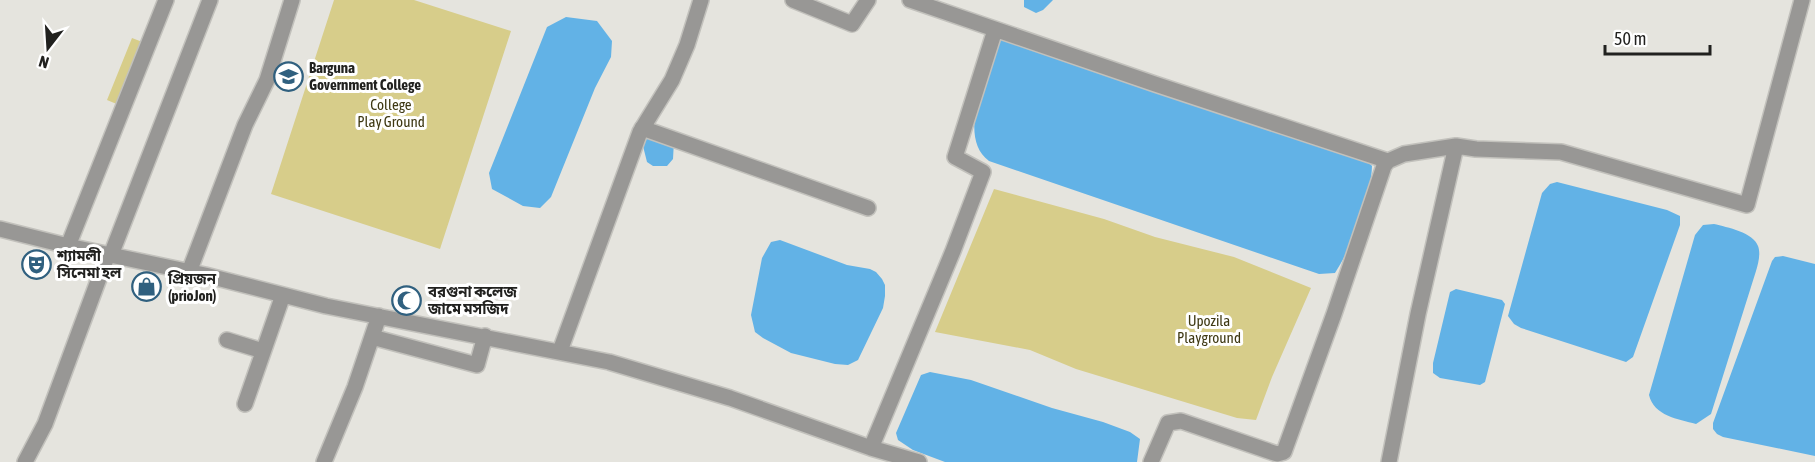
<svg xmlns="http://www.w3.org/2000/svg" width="1815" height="462" font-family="'Asap Condensed','Noto Sans Bengali',sans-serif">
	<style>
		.green { fill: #d7cd8a }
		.water { fill: #62b2e6 }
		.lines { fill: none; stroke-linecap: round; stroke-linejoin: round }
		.minor-casing { stroke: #c2c1bc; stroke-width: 18 }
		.minor { stroke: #989795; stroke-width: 15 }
		.labels { text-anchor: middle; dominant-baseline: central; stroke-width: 6; stroke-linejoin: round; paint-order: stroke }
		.poi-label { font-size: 15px; font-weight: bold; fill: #21211f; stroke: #fff; text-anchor: start }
		.park-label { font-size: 15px; fill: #3e3813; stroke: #fff }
	</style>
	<rect width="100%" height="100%" fill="#e5e4de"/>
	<path class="green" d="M 334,0 L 414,0 L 511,31 L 440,249 L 271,194 Z
		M 132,38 L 145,43 L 119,105 L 107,100 Z
		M 994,189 L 1104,219 L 1155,237 L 1234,257 L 1311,288 L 1272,377 L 1256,420 L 1237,418 L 1076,369 L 1030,350 L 935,332 Z"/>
	<path class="water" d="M 1024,0 L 1053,0 L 1043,10 L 1036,13 L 1024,7 Z
		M 566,17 L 597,21 L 612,41 L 611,57 L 595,88 L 551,197 L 540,208 L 523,206 L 492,189 L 489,173 L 547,27 Z
		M 1001,37 L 1364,158 L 1372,166 C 1371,198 1353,245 1335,273 L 1319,274 L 989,161 C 955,136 989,67 1001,37 Z
		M 644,136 L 674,141 L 673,159 L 667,166 L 653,166 L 647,162 L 642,142 Z
		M 1557,182 L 1667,210 L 1680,216 L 1680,225 L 1633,357 L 1626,362 L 1521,328 L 1514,324 L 1508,316 L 1542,193 L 1550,184 Z
		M 1714,224 C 1727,227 1754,233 1758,246 C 1761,254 1758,264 1756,271 L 1711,414 L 1696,424 C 1678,419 1654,416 1649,395 L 1695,235 L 1703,225 Z
		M 780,240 L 847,265 L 870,269 L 876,272 L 882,279 L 885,285 L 885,296 L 883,308 L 858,360 L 848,365 L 835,364 L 791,353 L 763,338 L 755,332 L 751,315 L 762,258 L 771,242 Z
		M 1783,256 L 1815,264 L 1815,456 L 1723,437 L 1717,434 L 1713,429 L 1713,423 L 1772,261 L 1775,257 Z
		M 1456,289 L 1502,300 L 1505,304 L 1485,382 L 1480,385 L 1440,378 L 1433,373 L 1433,363 L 1450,292 Z
		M 930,372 L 971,380 L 1052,408 L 1103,422 L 1130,432 L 1140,439 L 1137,462 L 945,462 L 913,450 L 898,440 L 896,433 L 921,375 Z"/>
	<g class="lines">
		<defs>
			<path id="minor" d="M 793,0 L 852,24 L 868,0
				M 910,0 L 1155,84 L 1388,161
				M 642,128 L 868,208
				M 0,229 L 68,246 L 205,275 L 326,306 L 609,362 L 730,398 L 871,448 L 919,462
				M 68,246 L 166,0
				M 111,255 L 210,0
				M 189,272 L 245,125 L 267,80 L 292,0
				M 372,337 L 477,365 L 485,336
				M 227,340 L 263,351
				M 560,351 L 640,132 L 672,80 L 687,45 L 701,0
				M 245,404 L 283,295
				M 871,448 L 953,251 L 983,172 L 955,157 L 995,30
				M 25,462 L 45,424 L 108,254
				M 324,462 L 355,387 L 379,316
				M 1151,462 L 1168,423 L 1181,421 L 1277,454 L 1284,452 L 1334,314 L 1384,166 L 1388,161 L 1404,154 L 1456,146 L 1476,149 L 1561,152 L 1747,205 L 1802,0
				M 1389,462 L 1418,314 L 1456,146"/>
		</defs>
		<use href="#minor" class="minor-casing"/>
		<use href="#minor" class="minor"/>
	</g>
	<defs>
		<symbol id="university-ring" viewBox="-11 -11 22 22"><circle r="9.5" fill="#fff" stroke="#30607f" stroke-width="1.5"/><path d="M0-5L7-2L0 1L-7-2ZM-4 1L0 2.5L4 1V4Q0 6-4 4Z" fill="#30607f"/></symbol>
		<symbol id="theatre-ring" viewBox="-11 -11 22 22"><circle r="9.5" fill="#fff" stroke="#30607f" stroke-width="1.5"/><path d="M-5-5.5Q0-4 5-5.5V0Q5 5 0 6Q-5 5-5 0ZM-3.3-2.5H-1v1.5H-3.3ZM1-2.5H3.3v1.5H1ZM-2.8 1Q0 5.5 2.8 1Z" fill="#30607f"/></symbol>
		<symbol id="shop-ring" viewBox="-11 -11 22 22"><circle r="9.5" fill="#fff" stroke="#30607f" stroke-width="1.5"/><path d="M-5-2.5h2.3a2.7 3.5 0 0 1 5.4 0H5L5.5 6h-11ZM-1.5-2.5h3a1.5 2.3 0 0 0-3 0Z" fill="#30607f"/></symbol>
		<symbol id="mosque-ring" viewBox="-11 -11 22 22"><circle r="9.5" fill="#fff" stroke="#30607f" stroke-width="1.5"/><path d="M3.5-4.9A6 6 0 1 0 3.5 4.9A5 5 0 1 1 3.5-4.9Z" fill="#30607f"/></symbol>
	</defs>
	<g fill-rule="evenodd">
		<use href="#university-ring" x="272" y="60" width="33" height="33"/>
		<use href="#theatre-ring" x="20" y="248" width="33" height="33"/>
		<use href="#shop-ring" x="130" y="270" width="33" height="33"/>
		<use href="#mosque-ring" x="390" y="284" width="33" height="33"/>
	</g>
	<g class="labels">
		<g class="poi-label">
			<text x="309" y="67">Barguna<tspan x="309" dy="17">Government College</tspan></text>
			<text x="57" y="255">শ্যামলী<tspan x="57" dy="17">সিনেমা হল</tspan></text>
			<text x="168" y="278">প্রিয়জন<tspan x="168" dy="17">(prioJon)</tspan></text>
			<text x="428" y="291">বরগুনা কলেজ<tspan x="428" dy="17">জামে মসজিদ</tspan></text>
		</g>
		<g class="park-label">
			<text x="391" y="104">College<tspan x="391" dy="17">Play Ground</tspan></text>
			<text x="1209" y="320">Upozila<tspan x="1209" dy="17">Playground</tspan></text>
		</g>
	</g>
	<g transform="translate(48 48) rotate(197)" stroke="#ffffff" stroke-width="4.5" paint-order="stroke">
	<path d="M0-4.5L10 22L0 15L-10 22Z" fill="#21211f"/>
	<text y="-9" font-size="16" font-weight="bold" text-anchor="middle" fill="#21211f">N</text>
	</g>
	<path d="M1605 45v9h105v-9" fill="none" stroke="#21211f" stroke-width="3"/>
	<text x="1614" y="45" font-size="18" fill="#21211f" stroke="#ffffff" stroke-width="4.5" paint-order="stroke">50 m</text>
</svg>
